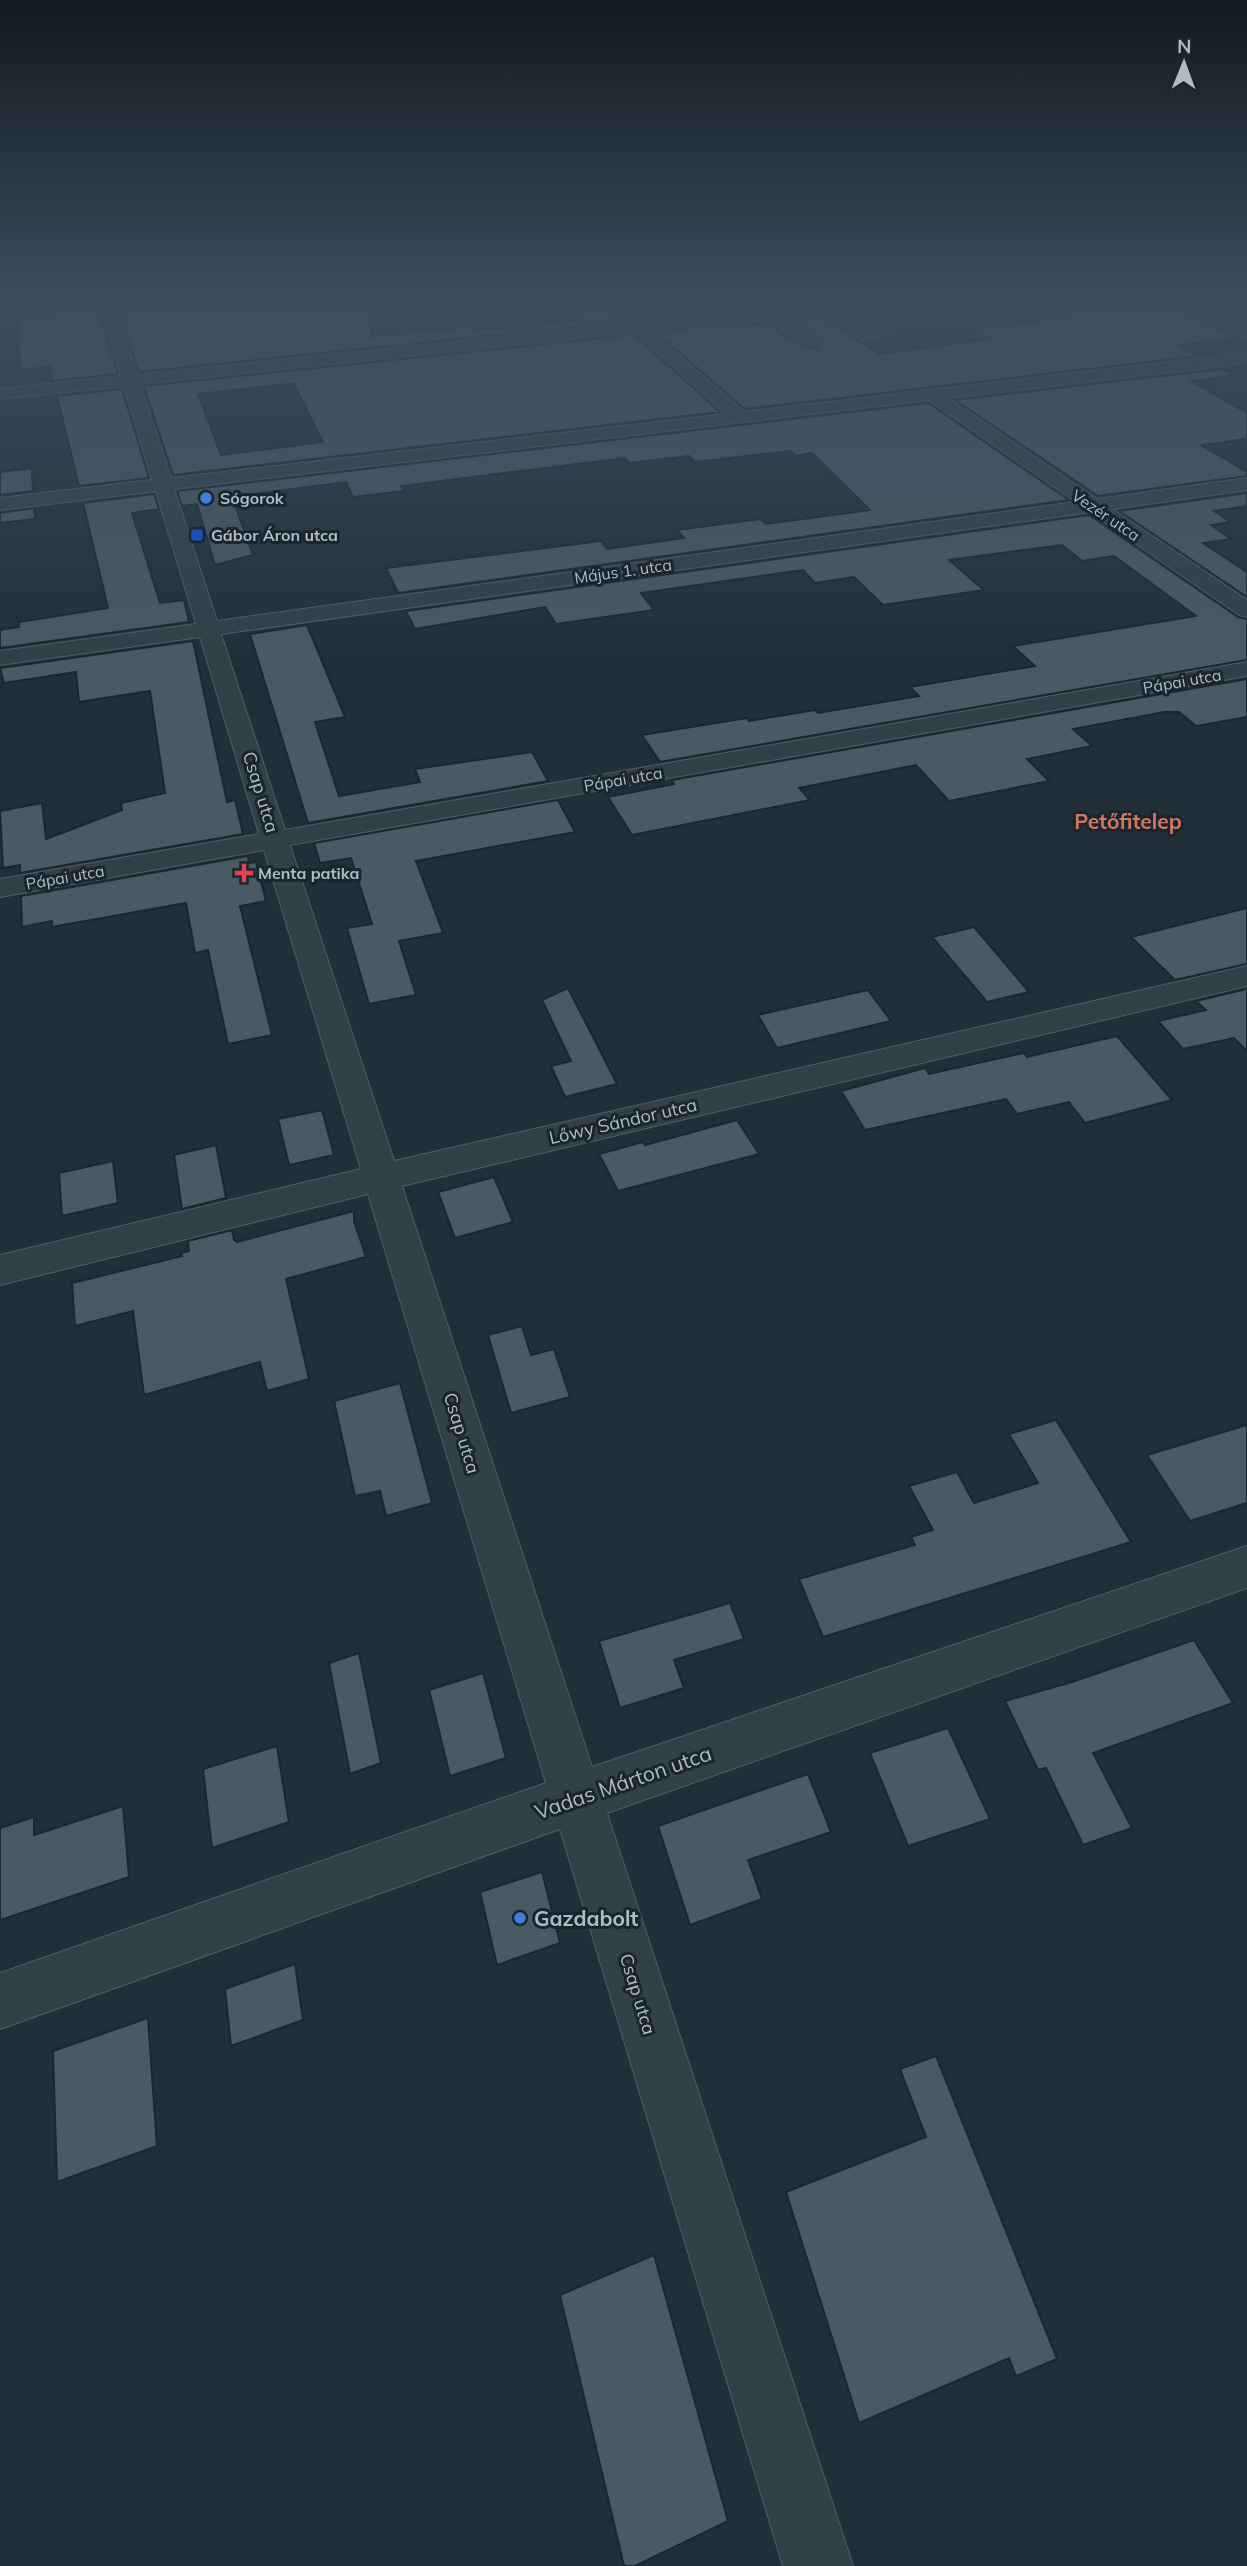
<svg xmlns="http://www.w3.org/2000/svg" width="1247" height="2566" font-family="Mulish,sans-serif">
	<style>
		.green { fill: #243b38 }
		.water { fill: #354e5f }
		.building { fill: #495a64; stroke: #1c272f; stroke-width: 2; fill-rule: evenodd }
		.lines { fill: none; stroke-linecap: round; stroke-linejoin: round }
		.minor-casing { stroke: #525e66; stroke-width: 2 }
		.minor { fill: #344048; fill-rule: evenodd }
		.shop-dot { fill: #3f7fe0; stroke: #1a252d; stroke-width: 2.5 }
		.transit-dot { fill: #1a4fb4; stroke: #1a252d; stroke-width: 2.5 }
		.health-dot { fill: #e0444e; stroke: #1a252d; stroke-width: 2.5 }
		.labels { text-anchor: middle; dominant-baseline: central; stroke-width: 6; stroke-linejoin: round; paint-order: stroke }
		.far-poi-label { font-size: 16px; font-weight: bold; fill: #afbcc5; stroke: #1a252d; text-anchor: start }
		.far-street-label { font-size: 16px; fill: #afbcc5; stroke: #1a252d }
		.street-label { font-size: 18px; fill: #afbcc5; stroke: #1a252d }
		.far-district-label { font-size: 21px; font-weight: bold; fill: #d2785d; stroke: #1a252d }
		.near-street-label { font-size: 21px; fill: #afbcc5; stroke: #1a252d }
		.near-poi-label { font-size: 21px; font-weight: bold; fill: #afbcc5; stroke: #1a252d; text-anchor: start }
	</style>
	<rect width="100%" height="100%" fill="#212f38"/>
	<path class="green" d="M 715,300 L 788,300 L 769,310 L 727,312 Z
		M 873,300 L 1084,300 L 968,326 Z"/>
	<path class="water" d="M 869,323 L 879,323 L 896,330 L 898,333 L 862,343 L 851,340 L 858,325 Z"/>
	<path class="building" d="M 154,300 L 370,300 L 371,337 L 469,327 L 473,331 L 583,320 L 563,300 L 597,300 L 620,322 L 139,372 L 116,304 Z
		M 620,300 L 690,300 L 691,315 L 643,320 Z
		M 1156,302 L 1169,309 L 1176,309 L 1236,339 L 1178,345 L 1198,356 L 745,409 L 657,333 L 734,323 L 742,323 L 746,326 L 766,324 L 804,347 L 818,349 L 823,341 L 796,321 L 822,318 L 879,354 L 990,339 L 974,329 L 1043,321 L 1035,316 Z
		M 97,308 L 118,374 L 53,381 L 50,366 L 21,371 L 16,315 Z
		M 634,335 L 720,412 L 173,475 L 144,386 ZM 288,384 L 294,384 L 323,442 L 221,455 L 198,394 Z
		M 1222,369 L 1234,375 L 1191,381 L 1247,413 L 1247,439 L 1201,445 L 1247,472 L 1247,476 L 1098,496 L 955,400 Z
		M 122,389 L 149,478 L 79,486 L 57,396 Z
		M 928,403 L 1069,500 L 398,593 L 386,568 L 601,541 L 607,549 L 684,538 L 677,530 L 760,519 L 766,524 L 870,510 L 812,453 L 796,456 L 790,451 L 695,462 L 689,456 L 629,463 L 625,458 L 401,486 L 404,491 L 353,497 L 346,482 L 232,497 L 253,555 L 215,565 L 197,504 L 182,506 L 177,491 Z
		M 32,468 L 33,491 L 0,495 L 0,472 Z
		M 1247,493 L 1247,506 L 1214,511 L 1231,522 L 1211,525 L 1231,539 L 1203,543 L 1247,572 L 1247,597 L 1119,511 Z
		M 154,494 L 159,509 L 132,513 L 160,603 L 184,600 L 189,622 L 0,648 L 0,630 L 19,627 L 19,622 L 108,608 L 83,503 Z
		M 34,508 L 35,519 L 0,523 L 0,513 Z
		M 1089,515 L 1238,617 L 1247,619 L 1247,660 L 660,762 L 642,735 L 747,718 L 749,721 L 815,710 L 818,713 L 919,696 L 910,687 L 1035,666 L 1013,646 L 1196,616 L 1114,556 L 1082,561 L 1062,545 L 949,560 L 984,590 L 883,605 L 854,577 L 815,583 L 803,570 L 641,593 L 654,610 L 556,624 L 545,607 L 415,629 L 406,611 Z
		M 307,625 L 345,717 L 315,722 L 339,796 L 420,782 L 415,769 L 532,752 L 548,781 L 308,823 L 250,634 Z
		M 193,641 L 227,802 L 235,800 L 243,834 L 20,873 L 20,865 L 3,868 L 0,811 L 42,803 L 46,839 L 122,810 L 121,803 L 165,793 L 150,691 L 79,702 L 76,672 L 4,683 L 0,668 Z
		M 1247,679 L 1247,717 L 1196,726 L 1179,712 L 1164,712 L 1073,729 L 1092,746 L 1027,759 L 1049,781 L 949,801 L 916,765 L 799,788 L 810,800 L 632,835 L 608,797 L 674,784 L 672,780 Z
		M 558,800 L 575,832 L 416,861 L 443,933 L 399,941 L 416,995 L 369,1004 L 347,928 L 372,924 L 351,858 L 320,863 L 314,843 Z
		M 248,856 L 249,863 L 256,862 L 266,901 L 240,906 L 272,1035 L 228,1044 L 208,950 L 195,953 L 186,903 L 52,927 L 52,921 L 22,927 L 21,896 Z
		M 1247,908 L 1247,964 L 1175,980 L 1131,937 Z
		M 974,927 L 1029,992 L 987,1002 L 932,937 Z
		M 568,988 L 617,1084 L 565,1097 L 551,1066 L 571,1061 L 542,1000 Z
		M 1247,989 L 1247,1051 L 1234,1038 L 1183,1049 L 1158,1021 L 1206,1010 L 1196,1001 Z
		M 868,990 L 891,1021 L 777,1048 L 758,1015 Z
		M 1117,1036 L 1172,1100 L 1085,1123 L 1069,1102 L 1017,1114 L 1006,1099 L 865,1130 L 841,1091 L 925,1068 L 929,1074 L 1024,1053 L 1027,1057 Z
		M 322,1110 L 334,1155 L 289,1165 L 278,1119 Z
		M 737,1120 L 759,1154 L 618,1191 L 599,1154 L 643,1142 L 645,1145 Z
		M 216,1145 L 226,1198 L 182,1209 L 174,1155 Z
		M 113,1161 L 118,1203 L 62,1216 L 59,1173 Z
		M 494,1177 L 513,1222 L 455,1238 L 438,1192 Z
		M 354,1211 L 354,1221 L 366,1257 L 286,1279 L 309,1379 L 267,1391 L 260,1362 L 144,1395 L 133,1311 L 75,1326 L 72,1283 L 182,1256 L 181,1253 L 189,1251 L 188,1241 L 232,1230 L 234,1240 L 237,1242 Z
		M 522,1326 L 531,1355 L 554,1349 L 570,1397 L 511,1413 L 488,1335 Z
		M 400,1383 L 432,1503 L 386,1516 L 380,1491 L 355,1496 L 334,1401 Z
		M 1056,1420 L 1131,1542 L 823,1637 L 799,1579 L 915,1545 L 911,1537 L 933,1530 L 909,1486 L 957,1472 L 974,1503 L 1038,1483 L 1009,1434 Z
		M 1247,1425 L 1247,1503 L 1190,1521 L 1147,1455 Z
		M 730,1603 L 744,1639 L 674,1660 L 684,1688 L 620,1708 L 599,1641 Z
		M 1194,1640 L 1233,1703 L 1093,1753 L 1132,1828 L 1083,1845 L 1046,1768 L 1038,1770 L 1005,1701 L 1072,1682 Z
		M 359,1653 L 381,1763 L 350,1774 L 329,1663 Z
		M 483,1673 L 506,1758 L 450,1776 L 429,1690 Z
		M 948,1728 L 990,1819 L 908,1846 L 870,1753 Z
		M 277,1746 L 289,1822 L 212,1848 L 203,1769 Z
		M 808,1774 L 831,1832 L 748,1860 L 762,1899 L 690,1925 L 658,1826 Z
		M 123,1806 L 129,1877 L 0,1920 L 0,1828 L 34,1817 L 34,1835 Z
		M 542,1872 L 560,1943 L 497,1965 L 480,1892 Z
		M 295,1964 L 303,2020 L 231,2046 L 225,1989 Z
		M 148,2018 L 157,2146 L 57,2182 L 53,2051 Z
		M 936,2056 L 1057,2359 L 1016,2376 L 1009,2358 L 859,2423 L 786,2192 L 926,2137 L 900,2069 Z
		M 654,2255 L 728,2521 L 635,2566 L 624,2566 L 560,2295 Z"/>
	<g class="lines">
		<defs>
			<path id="minor" d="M 56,300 L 112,300 L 137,375 L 626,324 L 600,300 L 616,300 L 642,323 L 758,311 L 787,317 L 818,340 L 821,343 L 818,346 C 801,351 784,325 766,321 C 741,316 679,328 651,331 L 744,412 L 1247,353 L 1247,363 L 948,398 L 1097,499 L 1247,478 L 1247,490 L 1112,509 L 1247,600 L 1247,617 L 1239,615 L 1090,512 L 221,634 L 285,830 L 1247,662 L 1247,676 L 290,845 L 394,1161 L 1247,966 L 1247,986 L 402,1186 L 592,1767 L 1247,1546 L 1247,1588 L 607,1813 L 853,2566 L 783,2566 L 560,1829 L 0,2029 L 0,1973 L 546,1783 L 368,1194 L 0,1285 L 0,1255 L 361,1169 L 264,850 L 0,897 L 0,879 L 259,834 L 200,637 L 0,665 L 0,651 L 196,624 L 156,491 L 0,510 L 0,498 L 152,480 L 124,386 L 0,399 L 0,389 L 121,376 L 99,305 L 0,314 L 0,306 ZM 635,332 L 726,414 L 171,478 L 140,384 ZM 929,400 L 1076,502 L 217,621 L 174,489 Z
				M 1051,300 L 1078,300 L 1076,303 L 966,328 L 959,324 L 961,321 Z
				M 1166,300 L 1185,300 L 1247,328 L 1247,339 Z"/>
		</defs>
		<use href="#minor" class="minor-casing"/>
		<use href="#minor" class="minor"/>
	</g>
	<linearGradient id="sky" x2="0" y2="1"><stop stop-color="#121a1f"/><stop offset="0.46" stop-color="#3d4d5e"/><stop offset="1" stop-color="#3d4d5e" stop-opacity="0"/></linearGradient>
	<rect width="1247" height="659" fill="url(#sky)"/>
	<g class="shop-dot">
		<circle cx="206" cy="498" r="7"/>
		<circle cx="520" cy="1918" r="7"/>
	</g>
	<rect class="transit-dot" x="190" y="528" width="14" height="14" rx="3.5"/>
	<path class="health-dot" d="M240.5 862.5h7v7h7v7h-7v7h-7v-7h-7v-7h7z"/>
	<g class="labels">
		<g class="far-poi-label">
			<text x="220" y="498">Sógorok</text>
			<text x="211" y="535">Gábor Áron utca</text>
			<text x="258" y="873">Menta patika</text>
		</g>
		<g class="far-street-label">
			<text transform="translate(1106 515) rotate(34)">Vezér utca</text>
			<text transform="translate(623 571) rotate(-8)">Május 1. utca</text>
			<text transform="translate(1182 681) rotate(-10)">Pápai utca</text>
			<text transform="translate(623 779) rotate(-10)">Pápai utca</text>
			<text transform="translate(65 877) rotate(-10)">Pápai utca</text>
		</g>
		<g class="street-label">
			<text transform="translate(261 792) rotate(73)">Csap utca</text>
			<text transform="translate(623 1121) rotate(-13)">Lőwy Sándor utca</text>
			<text transform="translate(462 1433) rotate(73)">Csap utca</text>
			<text transform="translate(638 1994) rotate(73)">Csap utca</text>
		</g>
		<g class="far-district-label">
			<text x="1128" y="821">Petőfitelep</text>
		</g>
		<g class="near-street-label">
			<text transform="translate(623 1782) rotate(-19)">Vadas Márton utca</text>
		</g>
		<g class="near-poi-label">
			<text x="534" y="1918">Gazdabolt</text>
		</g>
	</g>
	<g transform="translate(1184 63) rotate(1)" stroke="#1a252d" stroke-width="5" paint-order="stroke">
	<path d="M0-5L12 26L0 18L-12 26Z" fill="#afbcc5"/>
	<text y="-10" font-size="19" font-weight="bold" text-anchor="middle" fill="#afbcc5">N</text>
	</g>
</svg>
